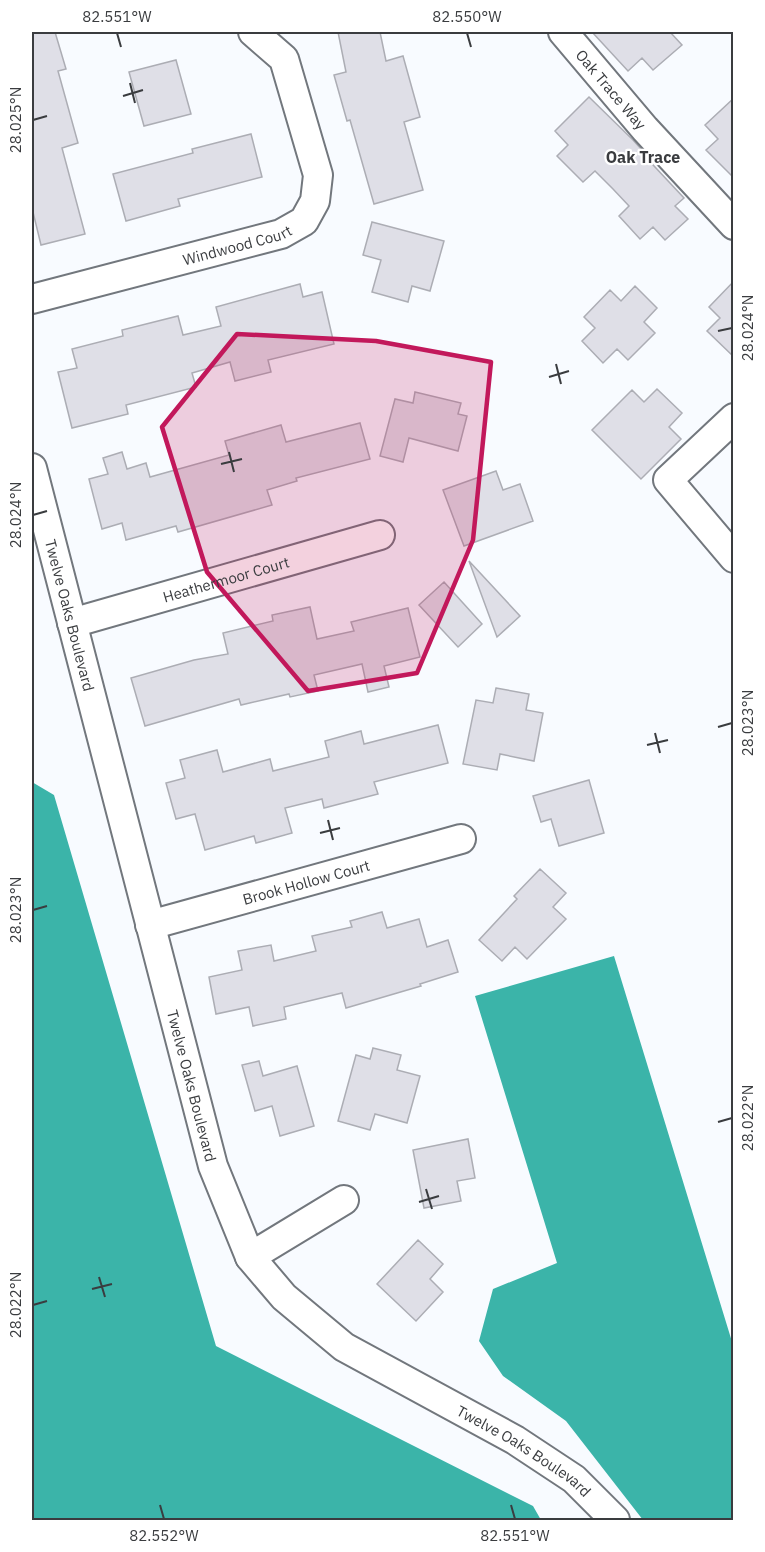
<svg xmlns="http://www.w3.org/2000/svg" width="765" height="1552" font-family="'IBM Plex Sans',sans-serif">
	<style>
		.water { fill: #3bb4a9 }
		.building { fill: #dfdfe7; stroke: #acadb4; stroke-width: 1.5 }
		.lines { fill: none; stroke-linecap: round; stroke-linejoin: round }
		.minor-casing { stroke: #72777d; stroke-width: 32 }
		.minor { stroke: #fff; stroke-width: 28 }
		.marked { fill: #c2185b; fill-opacity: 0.2; stroke: #c2185b; stroke-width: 4.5; stroke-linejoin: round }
		.ticks { fill: none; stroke: #3a3c3f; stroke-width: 2 }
		.labels { text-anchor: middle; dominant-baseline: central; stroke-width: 4.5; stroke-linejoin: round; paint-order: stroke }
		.street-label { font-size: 15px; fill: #3a3c3f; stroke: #fff }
		.neighbourhood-label { font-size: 16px; font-weight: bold; fill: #3a3c3f; stroke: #fff }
		.neatline { fill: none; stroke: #3a3c3f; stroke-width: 2 }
		.ticks-label { font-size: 15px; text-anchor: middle; fill: #3a3c3f }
	</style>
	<rect width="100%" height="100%" fill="#f8fbff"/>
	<path class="water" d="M 32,782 L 54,795 L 216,1346 L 533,1506 L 541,1520 L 32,1520 Z
		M 614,956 L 733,1345 L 733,1520 L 643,1520 L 566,1421 L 503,1376 L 479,1341 L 493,1289 L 557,1263 L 475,996 Z"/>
	<path class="building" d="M 32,32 L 55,32 L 66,69 L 58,71 L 78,143 L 62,148 L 85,234 L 41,245 L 32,208 Z
		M 338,32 L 380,32 L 386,61 L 403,56 L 420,117 L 404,122 L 423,190 L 374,204 L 350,120 L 347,121 L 334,75 L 346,72 Z
		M 592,32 L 670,32 L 682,45 L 653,70 L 642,58 L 628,71 Z
		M 176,60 L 191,114 L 144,126 L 129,72 Z
		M 589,97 L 633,140 L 642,150 L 641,152 L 684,198 L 675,206 L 688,219 L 665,240 L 653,227 L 640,239 L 619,216 L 629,206 L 613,189 L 595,171 L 583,182 L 557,156 L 568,145 L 555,131 Z
		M 734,98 L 734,178 L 706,150 L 718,139 L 705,125 Z
		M 251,134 L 262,177 L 178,199 L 180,206 L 126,221 L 113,174 L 193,153 L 192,149 Z
		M 372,222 L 444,241 L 430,291 L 412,286 L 408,302 L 372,292 L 381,260 L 363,255 Z
		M 734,281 L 734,357 L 707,331 L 720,318 L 709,307 Z
		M 300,284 L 303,297 L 322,292 L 334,344 L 268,360 L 271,372 L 235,381 L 230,362 L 192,373 L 196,387 L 126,405 L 128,414 L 72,428 L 58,372 L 77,368 L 72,349 L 123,336 L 122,330 L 178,316 L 183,335 L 221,326 L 216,307 Z
		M 635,286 L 657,308 L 644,322 L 655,333 L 628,360 L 617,349 L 603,363 L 582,341 L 595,328 L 584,317 L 610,290 L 621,301 Z
		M 657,389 L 682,413 L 669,427 L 681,439 L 641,479 L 592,430 L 632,390 L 644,402 Z
		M 415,392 L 461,403 L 458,414 L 467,416 L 458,451 L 409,438 L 403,462 L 380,456 L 395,399 L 413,403 Z
		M 360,423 L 370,459 L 296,478 L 297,481 L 267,490 L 272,505 L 178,532 L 176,526 L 126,540 L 122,523 L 102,529 L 89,479 L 108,474 L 103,458 L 122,452 L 127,469 L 146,463 L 150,477 L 229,455 L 225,441 L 281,425 L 286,442 Z
		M 496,471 L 503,490 L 520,484 L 533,521 L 464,546 L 443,490 Z
		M 469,561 L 520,616 L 497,637 Z
		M 444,582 L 482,624 L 458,647 L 419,605 Z
		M 310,607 L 317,639 L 354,631 L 351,622 L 408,608 L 420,657 L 384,666 L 389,687 L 368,692 L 362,664 L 314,675 L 318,691 L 290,697 L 289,694 L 241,705 L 239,699 L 145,726 L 131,678 L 194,660 L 228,654 L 223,633 L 273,621 L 272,615 Z
		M 496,688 L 529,694 L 526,710 L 543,713 L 534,761 L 500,754 L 497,770 L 463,764 L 476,700 L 493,703 Z
		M 438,725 L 448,763 L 374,782 L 378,794 L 324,808 L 322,799 L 285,808 L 292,833 L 256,843 L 254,836 L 205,850 L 195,814 L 176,819 L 166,783 L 185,778 L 180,760 L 217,750 L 223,772 L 270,759 L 273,771 L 329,757 L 325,741 L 361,731 L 364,744 Z
		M 589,780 L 604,833 L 559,846 L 551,819 L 541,822 L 533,796 Z
		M 540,869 L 566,893 L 553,907 L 566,919 L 527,959 L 515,947 L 502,961 L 479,940 L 517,899 L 514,896 Z
		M 382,912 L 387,928 L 419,919 L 427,947 L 448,940 L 458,972 L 420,984 L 421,986 L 346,1008 L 342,993 L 284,1007 L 286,1019 L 253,1026 L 249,1007 L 216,1014 L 209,977 L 242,970 L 238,951 L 271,945 L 274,961 L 316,951 L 312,936 L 352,927 L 350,921 Z
		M 373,1048 L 401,1055 L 397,1070 L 420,1076 L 407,1123 L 375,1114 L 370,1130 L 338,1121 L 356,1055 L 370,1059 Z
		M 259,1061 L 263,1076 L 297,1066 L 314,1126 L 280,1136 L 272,1106 L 255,1111 L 242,1065 Z
		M 468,1139 L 475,1178 L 457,1181 L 461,1201 L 424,1208 L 413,1150 Z
		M 418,1240 L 443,1264 L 430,1279 L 443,1292 L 416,1321 L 377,1284 Z"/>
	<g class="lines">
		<defs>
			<g id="minor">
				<path id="s1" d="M 563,32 L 645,129 L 734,225"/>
				<path id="s2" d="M 32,299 L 281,234 L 304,221 L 315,201 L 318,175 L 284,59 L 253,32"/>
				<path d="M 734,418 L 668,480 L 734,558"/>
				<path id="s3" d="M 32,468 L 213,1166 L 250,1257 L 284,1297 L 344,1347 L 515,1440 L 574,1479 L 615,1520"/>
				<path id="s4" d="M 72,623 L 380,535"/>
				<path id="s5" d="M 150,925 L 461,839"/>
				<path d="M 250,1257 L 344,1200"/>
			</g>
		</defs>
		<use href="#minor" class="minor-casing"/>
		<use href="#minor" class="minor"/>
	</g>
	<path class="marked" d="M 237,334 L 376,341 L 491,362 L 473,540 L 417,673 L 308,691 L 207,572 L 162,427 Z"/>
	<path class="ticks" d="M 117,33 L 121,47M 467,33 L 471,47M 130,83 L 135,103M 123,96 L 143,90M 33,120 L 47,116M 718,331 L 732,328M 556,364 L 561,384M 549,377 L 569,371M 229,452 L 234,472M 221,464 L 242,459M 33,515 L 47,511M 718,727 L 732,723M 655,733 L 660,753M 647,745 L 668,740M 328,820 L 333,840M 320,833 L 340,828M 33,910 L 47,906M 718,1122 L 732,1118M 426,1189 L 432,1209M 419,1202 L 439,1196M 99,1277 L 105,1297M 92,1289 L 112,1284M 33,1305 L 47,1301M 160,1505 L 164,1519M 511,1505 L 515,1519"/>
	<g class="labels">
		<g class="street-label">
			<text stroke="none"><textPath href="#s1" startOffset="75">Oak Trace Way</textPath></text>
			<text stroke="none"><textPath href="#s2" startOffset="212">Windwood Court</textPath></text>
			<text stroke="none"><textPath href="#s4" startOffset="160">Heathermoor Court</textPath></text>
			<text stroke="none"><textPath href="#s3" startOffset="152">Twelve Oaks Boulevard</textPath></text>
			<text stroke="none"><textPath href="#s5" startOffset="162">Brook Hollow Court</textPath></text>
			<text stroke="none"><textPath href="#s3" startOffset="638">Twelve Oaks Boulevard</textPath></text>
			<text stroke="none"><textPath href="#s3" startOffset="1158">Twelve Oaks Boulevard</textPath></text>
		</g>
		<g class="neighbourhood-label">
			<text x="643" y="157">Oak Trace</text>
		</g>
	</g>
	<rect width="765" height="1552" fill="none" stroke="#ffffff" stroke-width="66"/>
	<rect x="33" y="33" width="699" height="1486" class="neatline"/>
	<g class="ticks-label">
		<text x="117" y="22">82.551°W</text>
		<text x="467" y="22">82.550°W</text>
		<text transform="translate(16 120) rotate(-90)" y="5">28.025°N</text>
		<text transform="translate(748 328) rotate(-90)" y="5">28.024°N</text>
		<text transform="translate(16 515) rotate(-90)" y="5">28.024°N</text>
		<text transform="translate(748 723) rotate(-90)" y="5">28.023°N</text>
		<text transform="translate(16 910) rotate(-90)" y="5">28.023°N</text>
		<text transform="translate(748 1118) rotate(-90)" y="5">28.022°N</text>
		<text transform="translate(16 1305) rotate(-90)" y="5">28.022°N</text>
		<text x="164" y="1541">82.552°W</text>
		<text x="515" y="1541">82.551°W</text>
	</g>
</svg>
